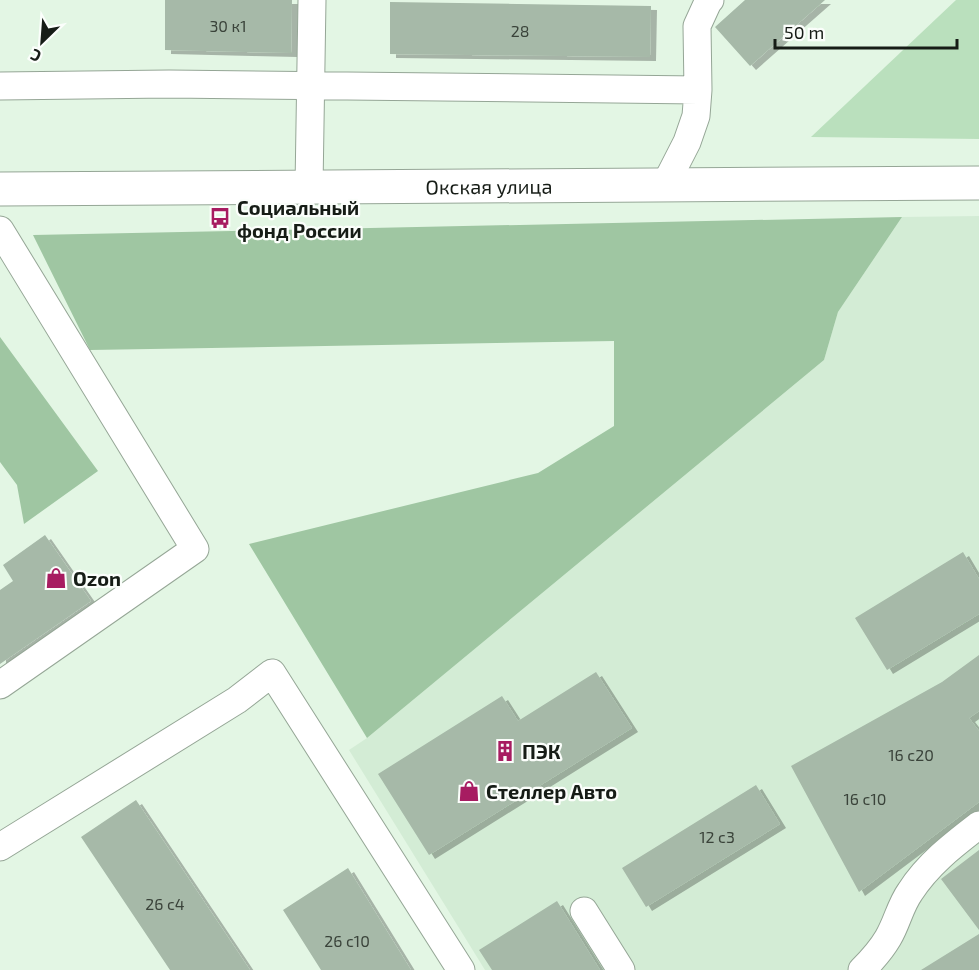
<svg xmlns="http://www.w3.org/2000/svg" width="979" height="970" font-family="'Exo 2',sans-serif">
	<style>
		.built { fill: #d3ecd5 }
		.green { fill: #bae0bd }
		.forest { fill: #9fc6a2 }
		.building { fill: #a6b9a8; filter: url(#shadow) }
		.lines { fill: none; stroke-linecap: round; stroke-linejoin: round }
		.minor-casing { stroke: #95a696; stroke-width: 29 }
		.major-casing { stroke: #95a696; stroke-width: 35 }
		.minor { stroke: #fff; stroke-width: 27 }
		.major { stroke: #fff; stroke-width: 33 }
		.labels { text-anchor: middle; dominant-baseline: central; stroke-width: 4.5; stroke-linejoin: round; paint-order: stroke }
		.number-label { font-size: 16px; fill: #3a433a }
		.street-label { font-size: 20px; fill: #161c16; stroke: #fbfefb }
		.poi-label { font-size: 20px; font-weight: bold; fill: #161c16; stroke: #fbfefb; text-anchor: start }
	</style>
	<defs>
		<filter id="shadow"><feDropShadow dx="6" dy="4" stdDeviation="0" flood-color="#0004"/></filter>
	</defs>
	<rect width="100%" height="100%" fill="#e3f6e4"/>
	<path class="built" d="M 979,216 L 979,970 L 485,970 L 349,750 L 367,738 L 824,360 L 838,312 L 902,217 Z"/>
	<path class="green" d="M 956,0 L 979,0 L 979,139 L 811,137 Z"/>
	<path class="forest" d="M 902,217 L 838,312 L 824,360 L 367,738 L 249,544 L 538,473 L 614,426 L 614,341 L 90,350 L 33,235 Z
		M 0,337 L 98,471 L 24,524 L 17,485 L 0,462 Z"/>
	<path class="building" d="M 165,0 L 292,0 L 291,53 L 165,50 Z
		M 745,0 L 825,0 L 750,66 L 715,27 Z
		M 390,2 L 651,6 L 650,57 L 390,54 Z
		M 45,535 L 91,601 L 0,664 L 0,590 L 13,581 L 3,565 Z
		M 963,552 L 979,579 L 979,614 L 887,670 L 855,618 Z
		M 979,655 L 979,711 L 969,718 L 979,731 L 979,802 L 859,892 L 791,766 L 942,682 Z
		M 596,672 L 632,728 L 429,855 L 378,774 L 502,696 L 518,721 Z
		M 756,785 L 780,824 L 646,907 L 622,868 Z
		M 136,800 L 250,970 L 170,970 L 81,837 Z
		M 979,850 L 979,930 L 941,879 Z
		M 348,868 L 411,970 L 321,970 L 283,910 Z
		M 557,901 L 600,970 L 492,970 L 479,950 Z
		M 979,934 L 979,970 L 921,970 Z"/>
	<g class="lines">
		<defs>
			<path id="minor" d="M 0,86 L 169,84 L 698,90
				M 665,185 L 687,142 L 696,116 L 698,90 L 697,26 L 708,2 L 710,0
				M 309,187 L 312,0
				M 0,230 L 195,549 L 0,685
				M 0,847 L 237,700 L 272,673 L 461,970
				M 584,911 L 621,970
				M 862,970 C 872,960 881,950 888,938 C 897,923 900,906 910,892 C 928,864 953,845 979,825"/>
			<g id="major">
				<path id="s1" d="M 0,189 L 979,183"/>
			</g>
		</defs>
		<use href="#minor" class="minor-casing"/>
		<use href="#major" class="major-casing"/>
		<use href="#minor" class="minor"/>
		<use href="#major" class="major"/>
	</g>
	<defs>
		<symbol id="bus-bare" viewBox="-9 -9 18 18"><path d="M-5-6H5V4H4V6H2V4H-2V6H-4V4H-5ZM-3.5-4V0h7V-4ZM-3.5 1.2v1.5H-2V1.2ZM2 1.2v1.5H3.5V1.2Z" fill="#a71c61" stroke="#fbfefb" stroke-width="2.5" paint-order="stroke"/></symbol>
		<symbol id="shop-bare" viewBox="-9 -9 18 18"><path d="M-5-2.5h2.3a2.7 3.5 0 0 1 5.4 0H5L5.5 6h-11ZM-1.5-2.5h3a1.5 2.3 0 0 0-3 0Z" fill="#a71c61" stroke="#fbfefb" stroke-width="2.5" paint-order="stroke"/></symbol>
		<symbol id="building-bare" viewBox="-9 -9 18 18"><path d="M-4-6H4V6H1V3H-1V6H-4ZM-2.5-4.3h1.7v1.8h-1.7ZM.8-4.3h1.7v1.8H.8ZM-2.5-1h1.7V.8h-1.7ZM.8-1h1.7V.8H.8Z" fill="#a71c61" stroke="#fbfefb" stroke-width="2.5" paint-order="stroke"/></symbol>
	</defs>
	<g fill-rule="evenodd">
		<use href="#bus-bare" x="205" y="203" width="30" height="30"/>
		<use href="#shop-bare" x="41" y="563" width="30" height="30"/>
		<use href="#building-bare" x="490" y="736" width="30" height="30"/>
		<use href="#shop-bare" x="454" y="776" width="30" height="30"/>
	</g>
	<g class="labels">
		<g class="number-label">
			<text x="228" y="25">30 к1</text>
			<text x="520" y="30">28</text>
			<text x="911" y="754">16 с20</text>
			<text x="865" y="798">16 с10</text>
			<text x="717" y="836">12 с3</text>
			<text x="165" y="903">26 с4</text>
			<text x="347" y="940">26 с10</text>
		</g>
		<g class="street-label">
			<text stroke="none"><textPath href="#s1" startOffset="489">Окская улица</textPath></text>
		</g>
		<g class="poi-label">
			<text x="237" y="207">Социальный<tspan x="237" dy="23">фонд России</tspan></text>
			<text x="73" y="578">Ozon</text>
			<text x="522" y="751">ПЭК</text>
			<text x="486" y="791">Стеллер Авто</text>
		</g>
	</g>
	<g transform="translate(42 42) rotate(205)" stroke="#fbfefb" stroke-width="4.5" paint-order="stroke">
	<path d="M0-4.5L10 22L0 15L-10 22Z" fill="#161c16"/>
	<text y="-9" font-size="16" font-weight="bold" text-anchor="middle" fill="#161c16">С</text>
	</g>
	<path d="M775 39v9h182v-9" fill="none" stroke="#161c16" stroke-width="3"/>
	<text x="784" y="39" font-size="18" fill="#161c16" stroke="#fbfefb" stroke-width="4.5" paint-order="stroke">50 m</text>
</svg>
